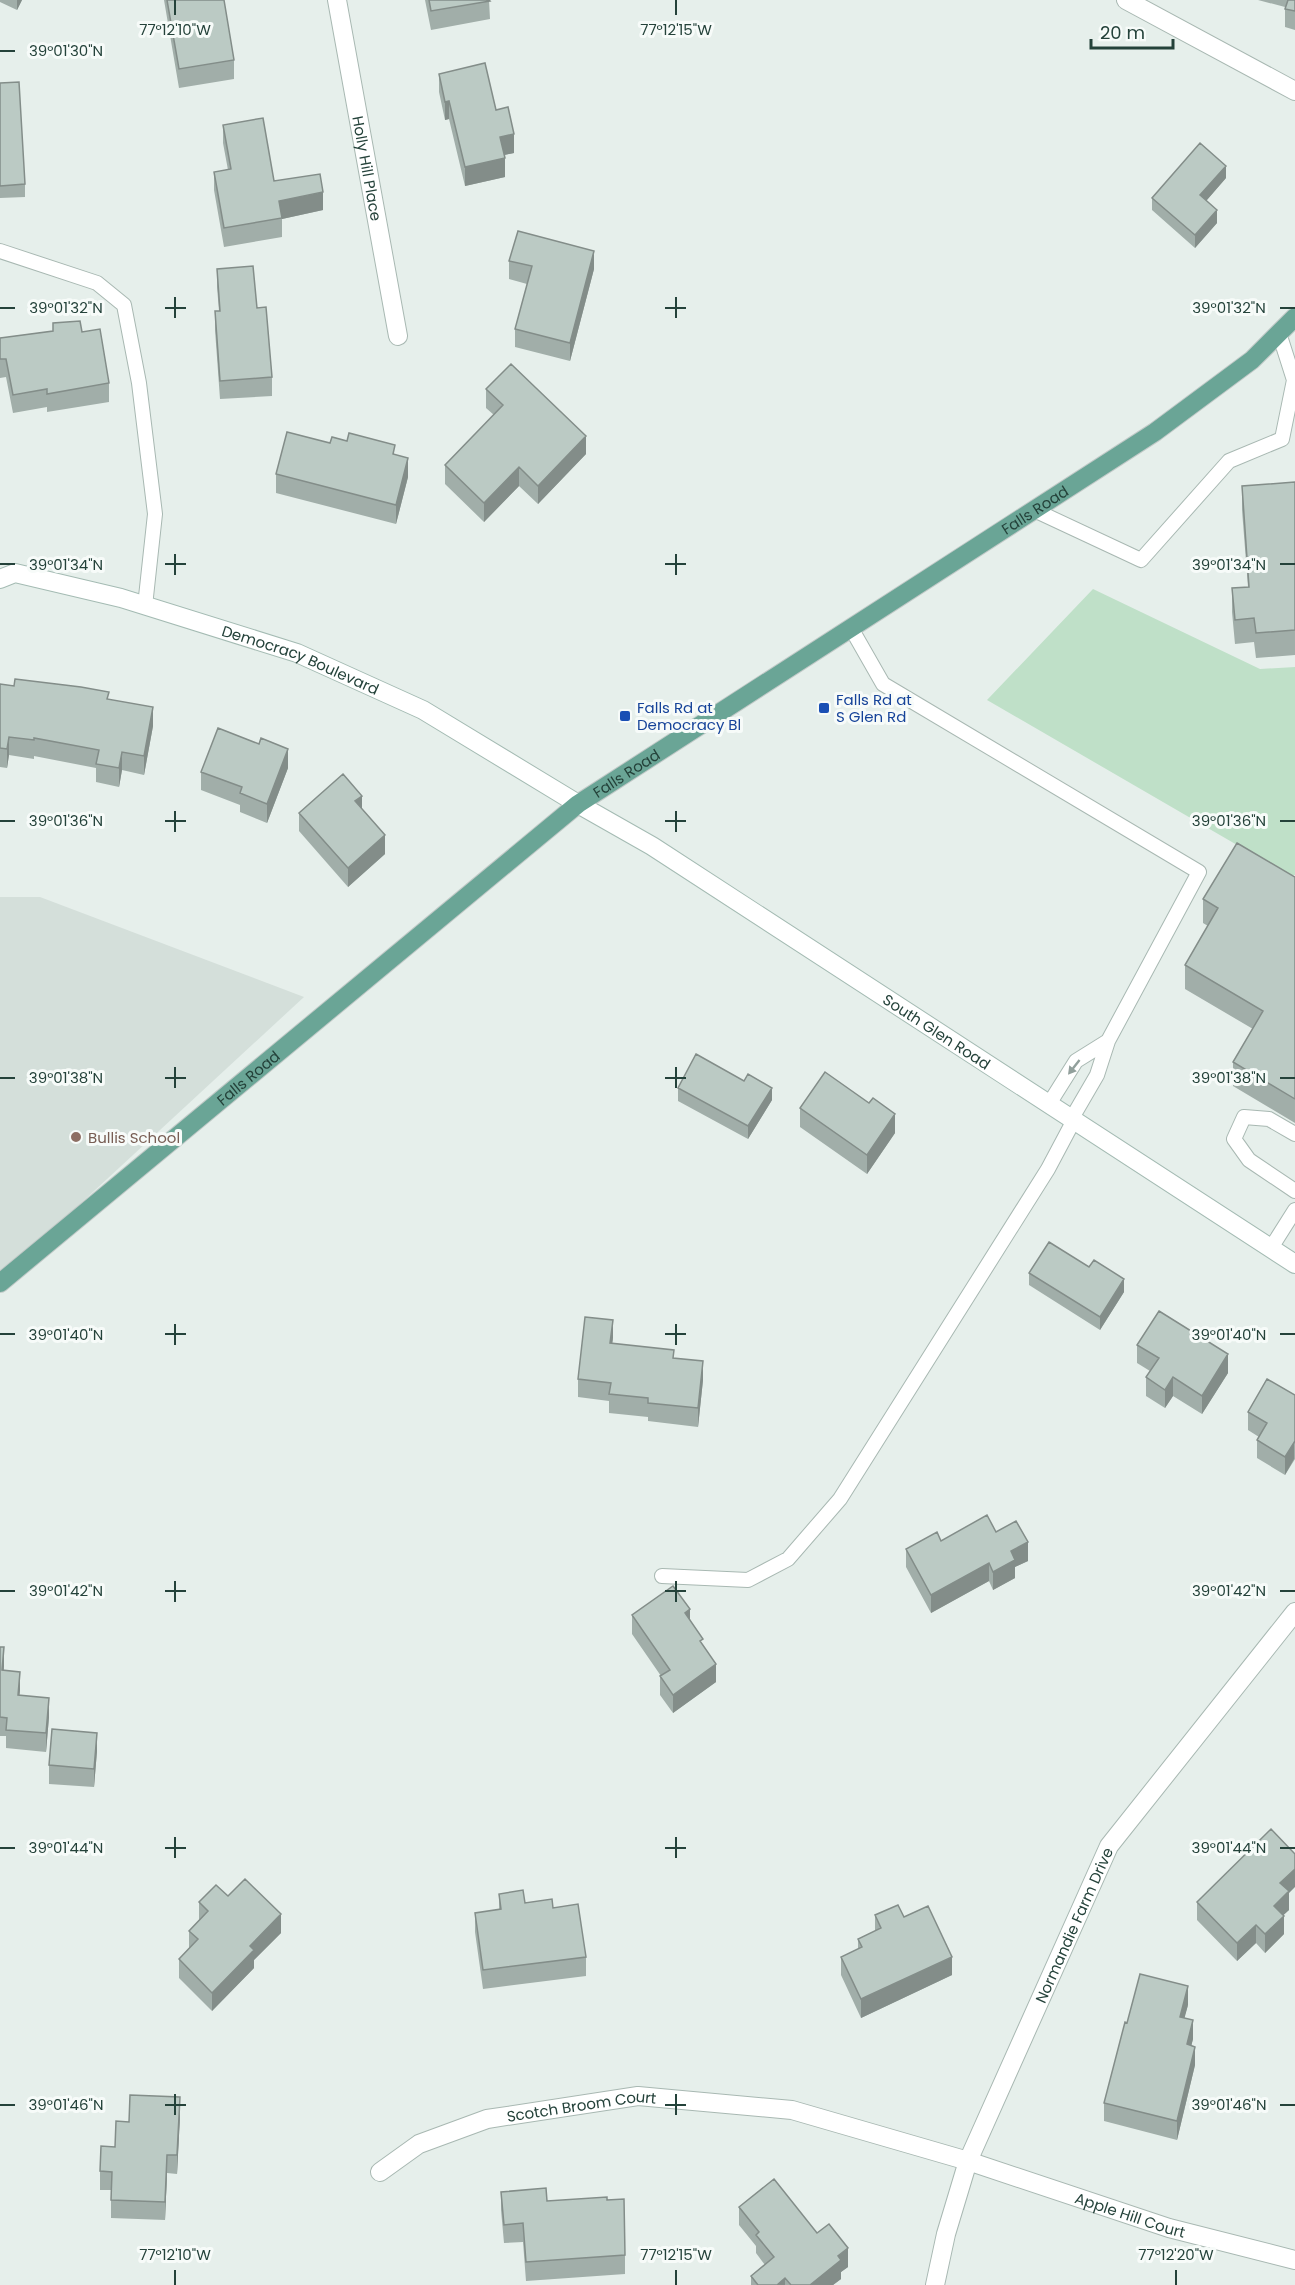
<svg xmlns="http://www.w3.org/2000/svg" width="1295" height="2285" font-family="Poppins,sans-serif">
	<style>
		.built { fill: #d4dfda }
		.green { fill: #bfe0c8 }
		.lines { fill: none; stroke-linecap: round; stroke-linejoin: round }
		.service-casing { stroke: #a8b8b2; stroke-width: 16 }
		.minor-casing { stroke: #a8b8b2; stroke-width: 20 }
		.secondary-casing { stroke: #a4bbb3; stroke-width: 20 }
		.primary-casing { stroke: #c2cac8; stroke-width: 20 }
		.service { stroke: #fff; stroke-width: 14 }
		.minor { stroke: #fff; stroke-width: 18 }
		.secondary { stroke: #fff; stroke-width: 18 }
		.primary { stroke: #6aa596; stroke-width: 18 }
		.wall { fill: #a1aea9 }
		.shaded-wall { fill: #838d89 }
		.building { fill: #bbcac4; stroke: #838d89; stroke-width: 1.5 }
		.oneway { fill: #92a09c }
		.ticks { fill: none; stroke: #24423a; stroke-width: 2 }
		.transit-dot { fill: #1a4fb4; stroke: #f7fbf9; stroke-width: 2 }
		.education-dot { fill: #8d6e63; stroke: #f7fbf9; stroke-width: 2 }
		.labels { text-anchor: middle; dominant-baseline: central; stroke-width: 6; stroke-linejoin: round; paint-order: stroke }
		.street-label { font-size: 15px; fill: #24423a; stroke: #f7fbf9 }
		.transit-label { font-size: 15px; fill: #164399; stroke: #f7fbf9; text-anchor: start }
		.education-label { font-size: 15px; fill: #785e54; stroke: #f7fbf9; text-anchor: start }
		.ticks-label { font-size: 15px; text-anchor: middle; fill: #24423a; stroke: #f7fbf9; stroke-width: 6; stroke-linejoin: round; paint-order: stroke }
	</style>
	<rect width="100%" height="100%" fill="#e6efeb"/>
	<path class="built" d="M 0,897 L 40,897 L 304,997 L 0,1278 Z"/>
	<path class="green" d="M 1093,589 L 1260,669 L 1295,667 L 1295,875 L 1289,875 L 987,700 Z"/>
	<g class="lines">
		<defs>
			<path id="service" d="M 0,251 L 97,283 L 124,305 L 139,383 L 155,514 L 145,606
				M 1034,510 L 1141,560 L 1229,461 L 1282,439 L 1294,380 L 1279,333
				M 851,628 L 883,684 L 1199,872 L 1108,1041 L 1097,1075 L 1072,1118
				M 1049,1104 L 1076,1061 L 1108,1041
				M 1295,1134 L 1269,1119 L 1244,1117 L 1234,1139 L 1249,1160 L 1295,1191
				M 1271,1248 L 1295,1210
				M 662,1576 L 748,1580 L 788,1559 L 840,1499 L 1048,1169 L 1074,1120"/>
			<g id="minor">
				<path id="s1" d="M 337,0 L 398,336"/>
				<path d="M 1126,0 L 1295,91"/>
				<path id="s2" d="M 380,2172 L 419,2144 L 487,2119 L 638,2096 L 792,2110 L 968,2161 L 1169,2228 L 1295,2260"/>
				<path id="s3" d="M 935,2285 L 946,2234 L 968,2161 L 1109,1846 L 1295,1612"/>
			</g>
			<g id="secondary">
				<path id="s4" d="M 0,579 L 15,573 L 121,598 L 297,653 L 423,710 L 578,804 L 652,846 L 1295,1264"/>
			</g>
			<g id="primary">
				<path id="s5" d="M 0,1283 L 578,804 L 1155,432 L 1252,360 L 1295,317"/>
			</g>
		</defs>
		<use href="#service" class="service-casing"/>
		<use href="#minor" class="minor-casing"/>
		<use href="#secondary" class="secondary-casing"/>
		<use href="#primary" class="primary-casing"/>
		<use href="#service" class="service"/>
		<use href="#minor" class="minor"/>
		<use href="#secondary" class="secondary"/>
		<use href="#primary" class="primary"/>
	</g>
	<path class="wall" d="M 0,0 L 22,0 L 17,10 L 0,2 Z
		M 164,0 L 224,0 L 234,60 L 234,79 L 179,88 Z
		M 425,0 L 489,0 L 490,19 L 431,30 Z
		M 1258,0 L 1295,0 L 1295,30 L 1285,27 L 1285,7 Z
		M 439,74 L 496,110 L 514,153 L 504,155 L 505,177 L 465,186 L 449,119 L 445,120 L 439,92 Z
		M 0,83 L 25,184 L 25,197 L 0,198 Z
		M 223,125 L 274,181 L 323,210 L 282,219 L 282,237 L 224,247 L 214,190 L 214,172 L 228,170 L 223,143 Z
		M 1226,178 L 1206,201 L 1217,223 L 1195,248 L 1152,210 L 1152,198 Z
		M 509,261 L 594,269 L 570,361 L 515,347 L 515,329 L 527,284 L 509,279 Z
		M 217,269 L 257,308 L 272,377 L 272,396 L 220,399 L 215,330 L 215,311 L 219,311 L 217,287 Z
		M 53,323 L 82,332 L 109,383 L 109,402 L 47,412 L 47,407 L 13,413 L 6,377 L 0,378 L 0,338 L 53,331 Z
		M 486,389 L 586,454 L 538,504 L 519,486 L 484,522 L 445,484 L 445,465 L 494,415 L 486,408 Z
		M 330,443 L 395,455 L 408,477 L 396,524 L 276,493 L 276,474 Z
		M 1295,482 L 1295,655 L 1256,658 L 1254,642 L 1235,644 L 1232,612 L 1232,588 L 1248,587 L 1242,510 L 1242,486 Z
		M 0,684 L 109,699 L 153,726 L 144,775 L 122,770 L 119,787 L 96,782 L 96,768 L 34,756 L 34,759 L 9,755 L 7,768 L 0,767 Z
		M 288,768 L 267,823 L 240,812 L 240,805 L 201,790 L 201,772 Z
		M 362,809 L 385,854 L 348,887 L 299,831 L 299,813 Z
		M 1295,877 L 1295,1123 L 1233,1086 L 1233,1062 L 1253,1029 L 1185,989 L 1185,965 L 1208,926 L 1203,923 L 1203,899 Z
		M 678,1088 L 772,1100 L 748,1139 L 678,1101 Z
		M 800,1108 L 895,1133 L 867,1174 L 800,1127 Z
		M 1029,1273 L 1124,1292 L 1100,1330 L 1029,1285 Z
		M 613,1338 L 612,1343 L 674,1358 L 703,1380 L 698,1427 L 648,1421 L 648,1417 L 609,1413 L 609,1401 L 578,1397 L 578,1379 Z
		M 1137,1345 L 1228,1373 L 1202,1414 L 1173,1396 L 1165,1408 L 1146,1396 L 1146,1377 L 1150,1371 L 1137,1363 Z
		M 1295,1395 L 1295,1459 L 1285,1475 L 1257,1458 L 1257,1440 L 1259,1437 L 1248,1430 L 1248,1412 Z
		M 996,1532 L 1028,1561 L 1015,1567 L 1015,1578 L 993,1590 L 989,1581 L 931,1613 L 906,1567 L 906,1549 L 941,1541 Z
		M 632,1615 L 690,1619 L 716,1682 L 673,1713 L 660,1695 L 660,1676 L 661,1676 L 632,1634 Z
		M 0,1647 L 4,1666 L 4,1671 L 20,1690 L 19,1696 L 49,1717 L 46,1752 L 6,1748 L 6,1736 L 0,1736 Z
		M 97,1751 L 94,1787 L 49,1784 L 49,1765 Z
		M 1289,1893 L 1289,1910 L 1283,1915 L 1284,1934 L 1265,1953 L 1256,1943 L 1237,1961 L 1197,1920 L 1197,1902 Z
		M 499,1894 L 525,1903 L 553,1908 L 586,1957 L 586,1976 L 483,1989 L 475,1932 L 475,1913 L 499,1910 Z
		M 228,1896 L 281,1933 L 254,1960 L 254,1968 L 212,2011 L 179,1978 L 179,1959 L 189,1948 L 189,1931 L 199,1920 L 199,1902 Z
		M 875,1915 L 904,1917 L 952,1975 L 861,2018 L 841,1975 L 841,1957 L 858,1949 L 858,1939 L 875,1931 Z
		M 1188,2005 L 1184,2018 L 1193,2039 L 1191,2046 L 1195,2065 L 1177,2140 L 1104,2121 L 1104,2103 Z
		M 180,2116 L 177,2174 L 167,2173 L 165,2220 L 111,2218 L 111,2190 L 100,2190 L 100,2171 L 129,2122 Z
		M 501,2192 L 547,2201 L 607,2200 L 625,2255 L 625,2274 L 526,2281 L 523,2242 L 504,2243 L 501,2210 Z
		M 739,2207 L 817,2233 L 848,2267 L 841,2272 L 841,2279 L 833,2285 L 751,2285 L 751,2276 L 765,2265 L 756,2253 L 756,2246 L 739,2225 Z"/>
	<path class="shaded-wall" d="M 17,0 L 22,0 L 17,10 Z
		M 449,101 L 449,119 L 445,120 L 445,102 Z
		M 514,134 L 514,153 L 500,156 L 500,137 Z
		M 505,158 L 505,177 L 465,186 L 465,167 Z
		M 1226,166 L 1226,178 L 1200,208 L 1200,195 Z
		M 323,192 L 323,210 L 282,219 L 279,201 Z
		M 1217,210 L 1217,223 L 1195,248 L 1195,235 Z
		M 594,251 L 594,269 L 570,361 L 570,343 Z
		M 586,436 L 586,454 L 538,504 L 538,486 Z
		M 408,458 L 408,477 L 396,524 L 396,505 Z
		M 519,467 L 519,486 L 484,522 L 484,503 Z
		M 153,707 L 153,726 L 144,775 L 144,756 Z
		M 9,737 L 9,755 L 7,768 L 7,749 Z
		M 288,749 L 288,768 L 267,823 L 267,804 Z
		M 122,752 L 122,770 L 119,787 L 119,768 Z
		M 362,796 L 362,814 L 355,801 Z
		M 385,835 L 385,854 L 348,887 L 348,868 Z
		M 772,1088 L 772,1100 L 748,1139 L 748,1126 Z
		M 895,1114 L 895,1133 L 867,1174 L 867,1155 Z
		M 1124,1279 L 1124,1292 L 1100,1330 L 1100,1317 Z
		M 613,1320 L 613,1338 L 610,1361 L 610,1343 Z
		M 1228,1354 L 1228,1373 L 1202,1414 L 1202,1396 Z
		M 703,1361 L 703,1380 L 698,1427 L 698,1408 Z
		M 1173,1377 L 1173,1396 L 1165,1408 L 1165,1390 Z
		M 1294,1440 L 1294,1459 L 1285,1475 L 1285,1457 Z
		M 1028,1542 L 1028,1561 L 1015,1567 L 1015,1578 L 993,1590 L 993,1572 L 1011,1551 Z
		M 989,1563 L 989,1581 L 931,1613 L 931,1595 Z
		M 690,1609 L 690,1628 L 685,1613 Z
		M 4,1647 L 4,1666 L 2,1689 L 2,1670 Z
		M 716,1664 L 716,1682 L 673,1713 L 673,1695 Z
		M 20,1672 L 20,1690 L 18,1714 L 18,1695 Z
		M 49,1698 L 49,1717 L 46,1752 L 46,1733 Z
		M 97,1733 L 97,1751 L 94,1787 L 94,1769 Z
		M 1295,1869 L 1295,1887 L 1289,1893 L 1289,1910 L 1274,1924 L 1274,1906 L 1280,1883 Z
		M 281,1914 L 281,1933 L 254,1960 L 254,1968 L 212,2011 L 212,1993 L 250,1946 Z
		M 1284,1916 L 1284,1934 L 1265,1953 L 1265,1934 Z
		M 1256,1925 L 1256,1943 L 1237,1961 L 1237,1943 Z
		M 952,1957 L 952,1975 L 861,2018 L 861,1999 Z
		M 1188,1986 L 1188,2005 L 1180,2035 L 1180,2017 Z
		M 1193,2020 L 1193,2039 L 1187,2063 L 1187,2044 Z
		M 1195,2047 L 1195,2065 L 1177,2140 L 1177,2121 Z
		M 180,2097 L 180,2116 L 177,2174 L 177,2155 Z
		M 167,2155 L 167,2173 L 165,2220 L 165,2202 Z
		M 848,2248 L 848,2267 L 841,2272 L 841,2279 L 833,2285 L 810,2285 L 838,2256 Z
		M 785,2278 L 785,2285 L 777,2285 Z"/>
	<path class="building" d="M 167,0 L 224,0 L 234,60 L 179,69 Z
		M 429,0 L 489,0 L 490,1 L 431,11 Z
		M 1288,0 L 1295,0 L 1295,11 L 1285,9 Z
		M 485,63 L 496,110 L 508,107 L 514,134 L 500,137 L 505,158 L 465,167 L 449,101 L 445,102 L 439,74 Z
		M 19,82 L 25,184 L 0,186 L 0,83 Z
		M 263,118 L 274,181 L 320,174 L 323,192 L 279,201 L 282,218 L 224,228 L 214,172 L 231,169 L 223,125 Z
		M 1200,143 L 1226,166 L 1200,195 L 1217,210 L 1195,235 L 1152,198 Z
		M 518,231 L 594,251 L 570,343 L 515,329 L 532,266 L 509,261 Z
		M 253,266 L 257,308 L 266,307 L 272,377 L 220,381 L 215,311 L 220,311 L 217,269 Z
		M 80,321 L 82,332 L 100,329 L 109,383 L 47,394 L 47,389 L 13,395 L 6,359 L 0,359 L 0,338 L 53,331 L 53,323 Z
		M 511,364 L 586,436 L 538,486 L 519,467 L 484,503 L 445,465 L 503,405 L 486,389 Z
		M 287,432 L 330,443 L 332,437 L 347,441 L 349,433 L 395,445 L 393,454 L 408,458 L 396,505 L 276,474 Z
		M 1295,482 L 1295,630 L 1256,633 L 1254,618 L 1235,620 L 1232,588 L 1249,587 L 1242,486 Z
		M 15,679 L 81,687 L 109,692 L 107,699 L 153,707 L 144,756 L 122,752 L 119,768 L 96,764 L 99,750 L 34,738 L 34,740 L 9,737 L 7,749 L 0,748 L 0,684 L 14,686 Z
		M 218,728 L 259,744 L 261,738 L 288,749 L 267,804 L 240,793 L 242,787 L 201,772 Z
		M 343,774 L 362,796 L 355,801 L 385,835 L 348,868 L 299,813 Z
		M 1237,843 L 1295,877 L 1295,1099 L 1233,1062 L 1263,1011 L 1185,965 L 1218,908 L 1203,899 Z
		M 696,1054 L 744,1081 L 748,1074 L 772,1088 L 748,1126 L 678,1088 Z
		M 825,1072 L 869,1103 L 873,1098 L 895,1114 L 867,1155 L 800,1108 Z
		M 1049,1242 L 1089,1267 L 1094,1260 L 1124,1279 L 1100,1317 L 1029,1273 Z
		M 1159,1311 L 1228,1354 L 1202,1396 L 1173,1377 L 1165,1390 L 1146,1377 L 1159,1358 L 1137,1345 Z
		M 585,1317 L 613,1320 L 610,1343 L 674,1350 L 673,1358 L 703,1361 L 698,1408 L 648,1403 L 648,1398 L 609,1394 L 611,1383 L 578,1379 Z
		M 1267,1379 L 1295,1395 L 1295,1441 L 1285,1457 L 1257,1440 L 1267,1423 L 1248,1412 Z
		M 987,1515 L 996,1532 L 1016,1521 L 1028,1542 L 1011,1551 L 1015,1560 L 993,1572 L 989,1563 L 931,1595 L 906,1549 L 937,1532 L 941,1541 Z
		M 673,1586 L 690,1609 L 685,1613 L 703,1639 L 700,1641 L 716,1664 L 673,1695 L 660,1676 L 670,1670 L 632,1615 Z
		M 0,1647 L 4,1647 L 2,1670 L 20,1672 L 18,1695 L 49,1698 L 46,1733 L 6,1730 L 7,1718 L 0,1717 Z
		M 52,1729 L 97,1733 L 94,1769 L 49,1765 Z
		M 1271,1829 L 1295,1854 L 1295,1869 L 1280,1883 L 1289,1891 L 1274,1906 L 1284,1916 L 1265,1934 L 1256,1925 L 1237,1943 L 1197,1902 Z
		M 245,1879 L 281,1914 L 250,1946 L 254,1950 L 212,1993 L 179,1959 L 198,1939 L 189,1931 L 208,1911 L 199,1902 L 216,1885 L 228,1896 Z
		M 523,1890 L 525,1903 L 552,1899 L 553,1908 L 578,1904 L 586,1957 L 483,1970 L 475,1913 L 501,1909 L 499,1894 Z
		M 898,1905 L 904,1917 L 928,1906 L 952,1957 L 861,1999 L 841,1957 L 862,1947 L 858,1939 L 881,1928 L 875,1915 Z
		M 1140,1974 L 1188,1986 L 1180,2017 L 1193,2020 L 1187,2044 L 1195,2047 L 1177,2121 L 1104,2103 L 1125,2022 L 1127,2023 Z
		M 130,2095 L 180,2097 L 177,2155 L 167,2155 L 165,2202 L 111,2200 L 112,2172 L 100,2171 L 101,2146 L 115,2147 L 116,2121 L 129,2122 Z
		M 774,2179 L 817,2233 L 829,2224 L 848,2248 L 838,2256 L 841,2260 L 810,2285 L 791,2285 L 785,2278 L 777,2285 L 758,2285 L 751,2276 L 774,2257 L 756,2235 L 759,2232 L 739,2207 Z
		M 546,2188 L 547,2201 L 607,2197 L 607,2200 L 624,2199 L 625,2255 L 526,2262 L 523,2223 L 504,2225 L 501,2192 Z"/>
	<defs><path id="oneway-solid" d="M-6-.8H1V-3.2L6.5 0L1 3.2V.8H-6Z" transform="scale(1.5)"/></defs>
	<use class="oneway" href="#oneway-solid" transform="translate(1074 1067) rotate(128)"/>
	<path class="ticks" d="M 175,0 L 175,15M 676,0 L 676,15M 0,51 L 15,51M 175,297 L 175,318M 676,297 L 676,318M 0,308 L 15,308M 165,308 L 186,308M 665,308 L 686,308M 1280,308 L 1295,308M 175,554 L 175,575M 676,554 L 676,575M 0,564 L 15,564M 165,564 L 186,564M 665,564 L 686,564M 1280,564 L 1295,564M 175,811 L 175,832M 676,811 L 676,832M 0,821 L 15,821M 165,821 L 186,821M 665,821 L 686,821M 1280,821 L 1295,821M 175,1067 L 175,1088M 676,1067 L 676,1088M 0,1078 L 15,1078M 165,1078 L 186,1078M 665,1078 L 686,1078M 1280,1078 L 1295,1078M 175,1324 L 175,1345M 676,1324 L 676,1345M 0,1334 L 15,1334M 165,1334 L 186,1334M 665,1334 L 686,1334M 1280,1334 L 1295,1334M 175,1581 L 175,1602M 676,1581 L 676,1602M 0,1591 L 15,1591M 165,1591 L 186,1591M 665,1591 L 686,1591M 1280,1591 L 1295,1591M 175,1837 L 175,1858M 676,1837 L 676,1858M 0,1848 L 15,1848M 165,1848 L 186,1848M 665,1848 L 686,1848M 1280,1848 L 1295,1848M 175,2094 L 175,2115M 676,2094 L 676,2115M 0,2105 L 15,2105M 165,2105 L 186,2105M 665,2105 L 686,2105M 1280,2105 L 1295,2105M 175,2270 L 175,2285M 676,2270 L 676,2285M 1176,2270 L 1176,2285"/>
	<g class="transit-dot">
		<rect x="818" y="702" width="12" height="12" rx="3"/>
		<rect x="619" y="710" width="12" height="12" rx="3"/>
	</g>
	<circle class="education-dot" cx="76" cy="1137" r="6"/>
	<g class="labels">
		<g class="street-label">
			<text stroke="none"><textPath href="#s1" startOffset="171">Holly Hill Place</textPath></text>
			<text stroke="none"><textPath href="#s5" startOffset="1294">Falls Road</textPath></text>
			<text stroke="none"><textPath href="#s4" startOffset="315">Democracy Boulevard</textPath></text>
			<text stroke="none"><textPath href="#s5" startOffset="808">Falls Road</textPath></text>
			<text stroke="none"><textPath href="#s4" startOffset="1054">South Glen Road</textPath></text>
			<text stroke="none"><textPath href="#s5" startOffset="322">Falls Road</textPath></text>
			<text stroke="none"><textPath href="#s3" startOffset="387">Normandie Farm Drive</textPath></text>
			<text stroke="none"><textPath href="#s2" startOffset="216">Scotch Broom Court</textPath></text>
			<text stroke="none"><textPath href="#s2" startOffset="782">Apple Hill Court</textPath></text>
		</g>
		<g class="transit-label">
			<text x="836" y="699">Falls Rd at<tspan x="836" dy="17">S Glen Rd</tspan></text>
			<text x="637" y="707">Falls Rd at<tspan x="637" dy="17">Democracy Bl</tspan></text>
		</g>
		<g class="education-label">
			<text x="88" y="1137">Bullis School</text>
		</g>
	</g>
	<g class="ticks-label">
		<text x="175" y="35">77°12'10"W</text>
		<text x="676" y="35">77°12'15"W</text>
		<text x="66" y="56">39°01'30"N</text>
		<text x="1229" y="313">39°01'32"N</text>
		<text x="66" y="313">39°01'32"N</text>
		<text x="1229" y="570">39°01'34"N</text>
		<text x="66" y="570">39°01'34"N</text>
		<text x="1229" y="826">39°01'36"N</text>
		<text x="66" y="826">39°01'36"N</text>
		<text x="1229" y="1083">39°01'38"N</text>
		<text x="66" y="1083">39°01'38"N</text>
		<text x="66" y="1340">39°01'40"N</text>
		<text x="1229" y="1340">39°01'40"N</text>
		<text x="1229" y="1596">39°01'42"N</text>
		<text x="66" y="1596">39°01'42"N</text>
		<text x="66" y="1853">39°01'44"N</text>
		<text x="1229" y="1853">39°01'44"N</text>
		<text x="1229" y="2110">39°01'46"N</text>
		<text x="66" y="2110">39°01'46"N</text>
		<text x="175" y="2260">77°12'10"W</text>
		<text x="676" y="2260">77°12'15"W</text>
		<text x="1176" y="2260">77°12'20"W</text>
	</g>
	<path d="M1091 39v9h82v-9" fill="none" stroke="#24423a" stroke-width="3"/>
	<text x="1100" y="39" font-size="18" fill="#24423a" stroke="#f7fbf9" stroke-width="4.5" paint-order="stroke">20 m</text>
</svg>
